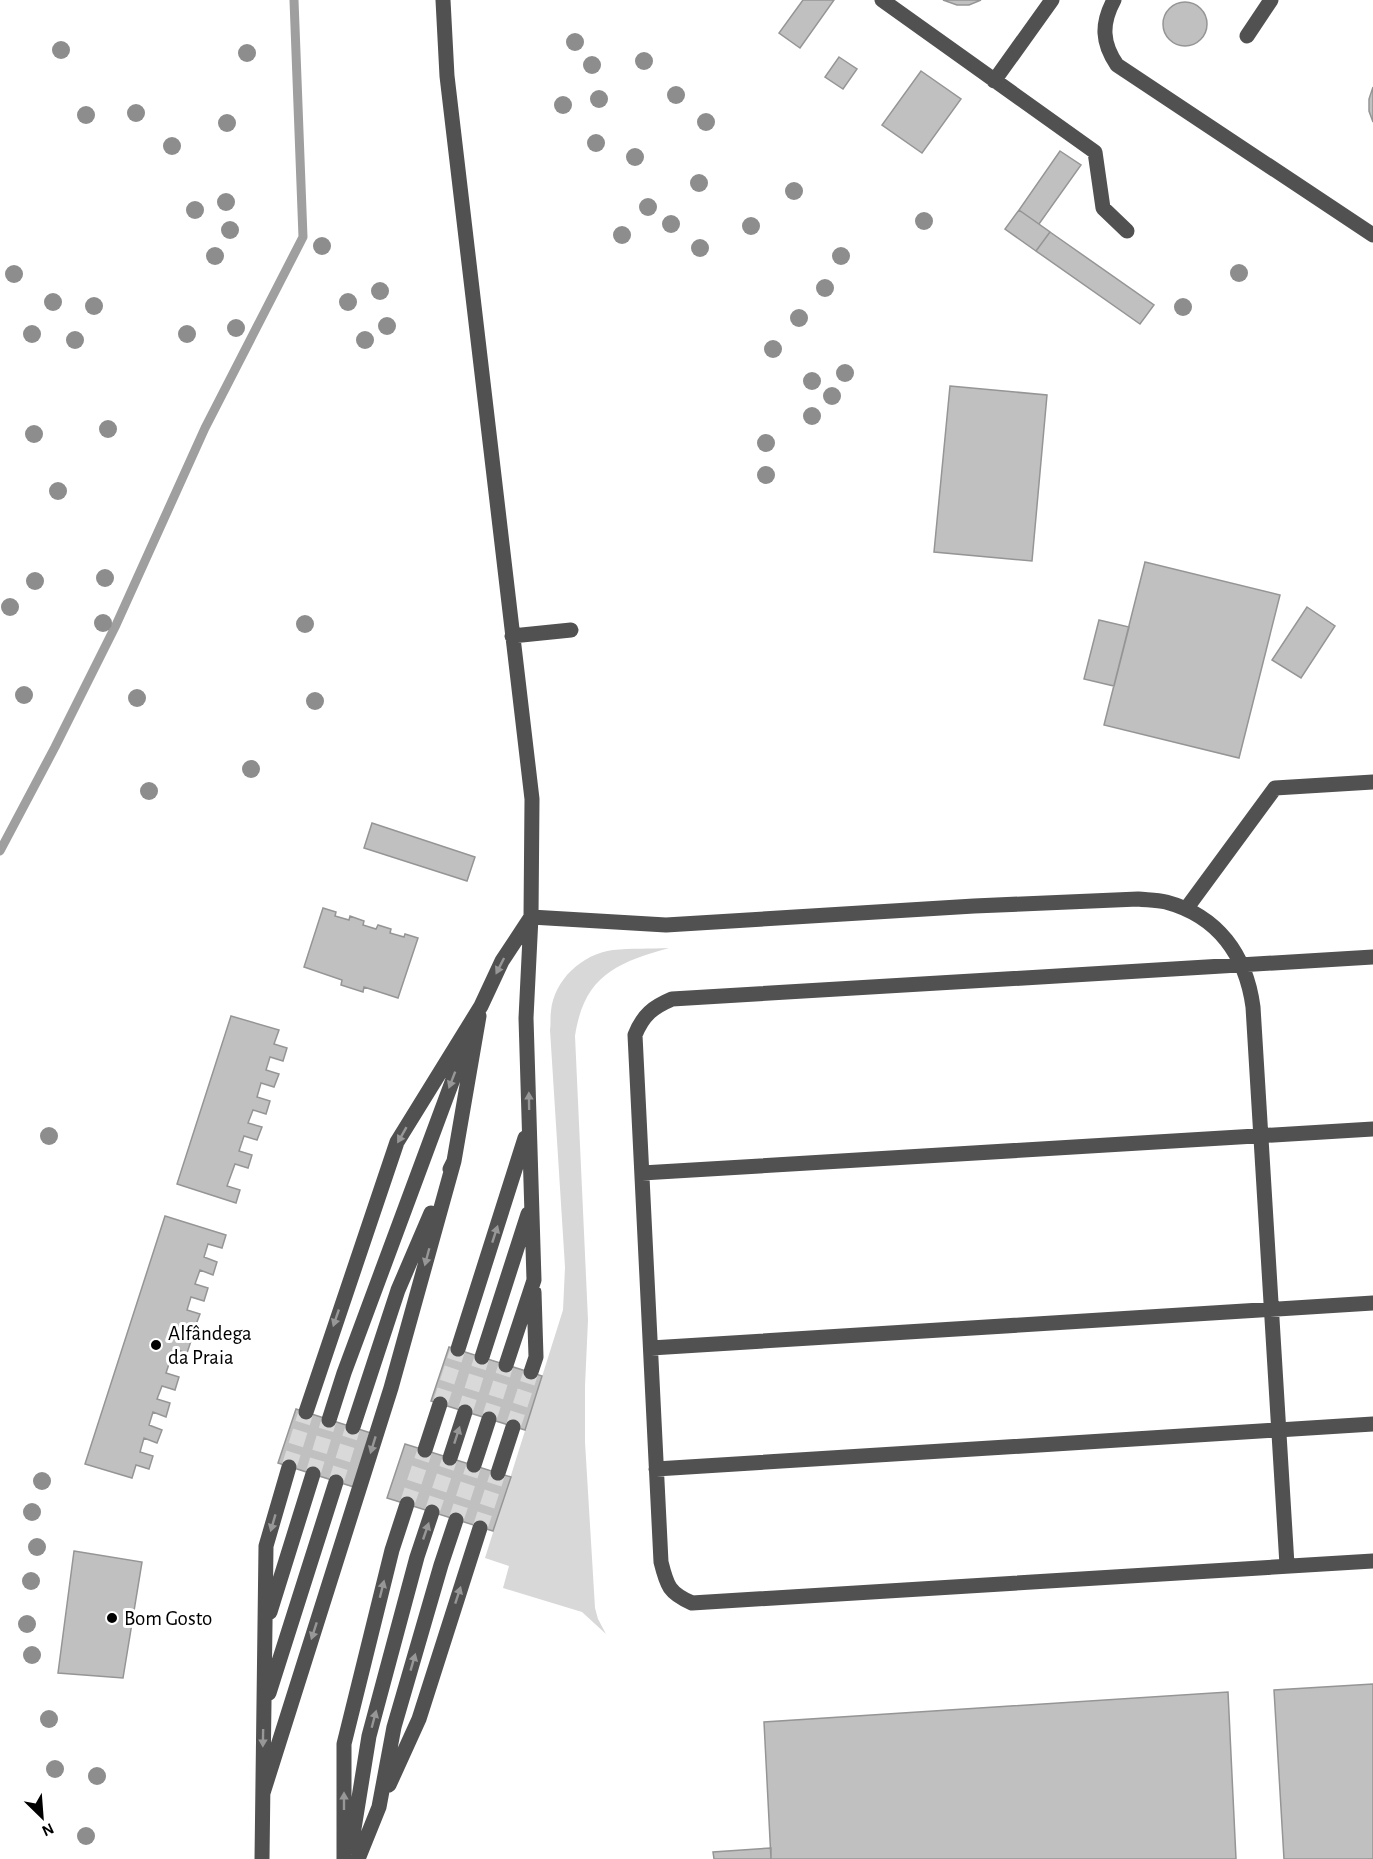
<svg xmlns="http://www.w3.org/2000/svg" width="1373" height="1859" font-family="'Alegreya Sans',sans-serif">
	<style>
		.green { fill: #d8d8d8 }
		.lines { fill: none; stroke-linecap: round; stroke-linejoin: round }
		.stream { stroke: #9f9f9f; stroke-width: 9 }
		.building { fill: #c0c0c0; stroke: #959595; stroke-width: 1.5 }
		.minor-tunnel { stroke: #d9d9d9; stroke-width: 15; stroke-dasharray: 15 8; stroke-linecap: butt }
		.minor { stroke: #515151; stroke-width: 15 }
		.tree { fill: #8d8d8d }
		.oneway { fill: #979797 }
		.poi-dot { fill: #000; stroke: #fff; stroke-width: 2 }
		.labels { text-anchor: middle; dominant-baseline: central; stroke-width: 6; stroke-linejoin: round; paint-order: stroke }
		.poi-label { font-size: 21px; fill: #000; stroke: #fff; text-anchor: start }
	</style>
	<rect width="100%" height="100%" fill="#fff"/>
	<path class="green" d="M 669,948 C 616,963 584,976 575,1036 L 588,1320 L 585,1386 L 585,1442 L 595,1608 L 598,1619 L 606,1634 L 582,1612 L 503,1588 L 509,1566 L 485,1558 L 563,1310 L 565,1267 L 550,1030 C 551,1024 550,1017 551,1011 C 554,980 582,954 613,950 C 631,948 650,949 669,948 Z"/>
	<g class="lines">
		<path class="stream" d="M 0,851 L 55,747 L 116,625 L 205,428 L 303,237 L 294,0"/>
	</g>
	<path class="building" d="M 803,0 L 834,0 L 800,48 L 779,33 Z
		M 943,0 L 981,0 L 969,5 L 957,5 Z
		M1163 24a22 22 0 1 1 44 0a22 22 0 1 1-44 0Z
		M 839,57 L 857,69 L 843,89 L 825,77 Z
		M 921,71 L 961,99 L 922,153 L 882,125 Z
		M 1373,87 L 1373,122 L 1369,111 L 1369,99 Z
		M 1060,151 L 1081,165 L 1039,224 L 1019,210 Z
		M 1019,210 L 1050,232 L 1036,251 L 1005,229 Z
		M 1050,232 L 1154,305 L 1140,324 L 1036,251 Z
		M 950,386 L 1047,395 L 1032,561 L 934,552 Z
		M 1145,562 L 1280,595 L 1239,758 L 1104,725 Z
		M 1307,607 L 1335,626 L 1301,678 L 1272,660 Z
		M 1099,620 L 1129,627 L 1114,686 L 1084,679 Z
		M 372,823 L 475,857 L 467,881 L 364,848 Z
		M 323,908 L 336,912 L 335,916 L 349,920 L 350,916 L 364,921 L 363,925 L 376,929 L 378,925 L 391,929 L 390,933 L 404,937 L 405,934 L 418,938 L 398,998 L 364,987 L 363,992 L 341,985 L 342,980 L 304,967 Z
		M 231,1016 L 279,1030 L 274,1044 L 287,1048 L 283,1061 L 270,1057 L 266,1070 L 279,1074 L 274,1087 L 261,1083 L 257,1097 L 270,1101 L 266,1114 L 253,1110 L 248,1123 L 262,1127 L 257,1140 L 244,1136 L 239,1151 L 252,1155 L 248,1168 L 235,1164 L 227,1186 L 240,1190 L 236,1203 L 177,1184 Z
		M 165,1216 L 226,1235 L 222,1248 L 208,1244 L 204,1257 L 217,1262 L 213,1275 L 200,1270 L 195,1284 L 208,1288 L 204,1301 L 191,1297 L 187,1310 L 200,1314 L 195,1327 L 182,1323 L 178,1336 L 191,1341 L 187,1353 L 174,1349 L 166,1373 L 179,1377 L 175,1390 L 162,1386 L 157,1399 L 170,1403 L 166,1417 L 153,1412 L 149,1425 L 162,1430 L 157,1443 L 144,1438 L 140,1452 L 153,1456 L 149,1469 L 136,1465 L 132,1478 L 85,1464 Z
		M 449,1347 L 542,1376 L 525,1430 L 431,1401 Z
		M 296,1409 L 374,1434 L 357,1488 L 278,1463 Z
		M 405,1444 L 511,1477 L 493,1531 L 387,1498 Z
		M 74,1551 L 142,1562 L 123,1678 L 58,1673 Z
		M 1373,1684 L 1373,1859 L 1284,1859 L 1274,1690 Z
		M 1228,1692 L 1236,1859 L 771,1859 L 764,1722 Z
		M 771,1848 L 771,1859 L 714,1859 L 713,1852 Z"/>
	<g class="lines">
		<path class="minor-tunnel" d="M 440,1404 L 458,1349
			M 465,1412 L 482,1357
			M 489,1419 L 506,1365
			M 513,1427 L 531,1372
			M 289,1467 L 306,1412
			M 313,1474 L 329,1420
			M 336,1482 L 353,1427
			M 407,1504 L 425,1450
			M 432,1512 L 450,1458
			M 456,1520 L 474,1465
			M 480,1528 L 498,1473"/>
		<path class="minor" d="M 443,0 L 447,76 L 532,799 L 531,917 L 526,1018 L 534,1280 L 506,1365
			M 882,0 L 1095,152 L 1103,208 L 1127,231
			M 1114,0 C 1101,24 1102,43 1117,65 L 1373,235
			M 1247,36 L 1271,0
			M 994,81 L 1052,0
			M 512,636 L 571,630
			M 1186,909 L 1275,788 L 1373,782
			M 531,917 L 666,925 L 974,906 L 1138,899 C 1147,900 1157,900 1166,902 C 1218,916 1246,955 1253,1007 L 1287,1565
			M 1373,957 L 672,999 C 653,1007 643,1015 635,1035 L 661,1562 C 667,1586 669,1593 692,1603 L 1373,1561
			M 450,1169 L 454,1161 L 479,1016
			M 642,1173 L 1373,1129
			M 651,1348 L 1373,1303
			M 458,1349 L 525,1138
			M 482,1357 L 528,1214
			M 531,1372 L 536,1357 L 534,1292
			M 306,1412 L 397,1142 L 481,1006 L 502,961 L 531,917
			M 329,1420 L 344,1373 L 468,1039
			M 353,1427 L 398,1290 L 431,1213
			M 425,1450 L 440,1404
			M 450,1458 L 465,1412
			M 474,1465 L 489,1419
			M 656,1469 L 1373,1424
			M 498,1473 L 513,1427
			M 270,1612 L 313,1474
			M 269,1693 L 336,1482
			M 389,1785 L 419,1719 L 480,1528
			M 263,1793 L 391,1388 L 454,1161
			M 351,1847 L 369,1736 L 417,1557 L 432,1512
			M 262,1859 L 266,1546 L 289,1467
			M 344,1859 L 344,1744 L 392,1550 L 407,1504
			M 358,1859 L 379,1807 L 394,1727 L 441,1565 L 456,1520"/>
	</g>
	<g class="tree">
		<circle cx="575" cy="42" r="9"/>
		<circle cx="61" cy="50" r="9"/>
		<circle cx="247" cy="53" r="9"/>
		<circle cx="644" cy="61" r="9"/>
		<circle cx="592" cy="65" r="9"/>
		<circle cx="676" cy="95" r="9"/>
		<circle cx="599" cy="99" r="9"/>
		<circle cx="563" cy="105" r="9"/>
		<circle cx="136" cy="113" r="9"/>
		<circle cx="86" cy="115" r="9"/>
		<circle cx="706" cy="122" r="9"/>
		<circle cx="227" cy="123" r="9"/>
		<circle cx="596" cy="143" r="9"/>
		<circle cx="172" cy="146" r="9"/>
		<circle cx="635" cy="157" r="9"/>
		<circle cx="699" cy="183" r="9"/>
		<circle cx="794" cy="191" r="9"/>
		<circle cx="226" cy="202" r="9"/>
		<circle cx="648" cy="207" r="9"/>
		<circle cx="195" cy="210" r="9"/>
		<circle cx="924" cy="221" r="9"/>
		<circle cx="671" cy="224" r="9"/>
		<circle cx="751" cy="226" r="9"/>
		<circle cx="230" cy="230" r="9"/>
		<circle cx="622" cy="235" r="9"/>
		<circle cx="322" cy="246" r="9"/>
		<circle cx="700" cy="248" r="9"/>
		<circle cx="215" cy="256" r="9"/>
		<circle cx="841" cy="256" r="9"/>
		<circle cx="1239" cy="273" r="9"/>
		<circle cx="14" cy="274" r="9"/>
		<circle cx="825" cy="288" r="9"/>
		<circle cx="380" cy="291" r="9"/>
		<circle cx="53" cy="302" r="9"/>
		<circle cx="348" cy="302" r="9"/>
		<circle cx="94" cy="306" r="9"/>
		<circle cx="1183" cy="307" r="9"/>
		<circle cx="799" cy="318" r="9"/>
		<circle cx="387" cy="326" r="9"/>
		<circle cx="236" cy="328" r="9"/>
		<circle cx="32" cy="334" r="9"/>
		<circle cx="187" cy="334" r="9"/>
		<circle cx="75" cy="340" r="9"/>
		<circle cx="365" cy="340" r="9"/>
		<circle cx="773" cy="349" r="9"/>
		<circle cx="845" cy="373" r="9"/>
		<circle cx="812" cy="381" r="9"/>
		<circle cx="832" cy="396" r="9"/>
		<circle cx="812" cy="416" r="9"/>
		<circle cx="108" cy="429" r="9"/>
		<circle cx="34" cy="434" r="9"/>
		<circle cx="766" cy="443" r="9"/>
		<circle cx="766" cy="475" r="9"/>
		<circle cx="58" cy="491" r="9"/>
		<circle cx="105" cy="578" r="9"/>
		<circle cx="35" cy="581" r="9"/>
		<circle cx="10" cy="607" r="9"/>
		<circle cx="103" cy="623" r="9"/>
		<circle cx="305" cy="624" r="9"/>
		<circle cx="24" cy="695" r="9"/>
		<circle cx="137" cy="698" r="9"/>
		<circle cx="315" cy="701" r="9"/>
		<circle cx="251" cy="769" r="9"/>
		<circle cx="149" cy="791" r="9"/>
		<circle cx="49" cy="1136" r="9"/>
		<circle cx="42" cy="1481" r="9"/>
		<circle cx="32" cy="1512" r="9"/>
		<circle cx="37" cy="1547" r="9"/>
		<circle cx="31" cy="1581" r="9"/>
		<circle cx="27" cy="1624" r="9"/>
		<circle cx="32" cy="1655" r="9"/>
		<circle cx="49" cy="1719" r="9"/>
		<circle cx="55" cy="1769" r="9"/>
		<circle cx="97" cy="1776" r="9"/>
		<circle cx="86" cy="1836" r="9"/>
	</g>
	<defs><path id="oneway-solid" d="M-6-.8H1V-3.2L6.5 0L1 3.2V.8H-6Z" transform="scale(1.5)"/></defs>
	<g class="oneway">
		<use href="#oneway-solid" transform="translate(500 966) rotate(117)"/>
		<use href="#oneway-solid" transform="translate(452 1080) rotate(111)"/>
		<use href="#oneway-solid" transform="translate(529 1101) rotate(-91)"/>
		<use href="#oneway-solid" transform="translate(402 1135) rotate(120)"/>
		<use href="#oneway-solid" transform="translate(495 1234) rotate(-72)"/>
		<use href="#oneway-solid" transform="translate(427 1257) rotate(105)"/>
		<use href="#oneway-solid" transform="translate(336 1318) rotate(109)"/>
		<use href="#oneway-solid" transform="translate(457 1435) rotate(-72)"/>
		<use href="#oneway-solid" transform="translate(373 1445) rotate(107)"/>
		<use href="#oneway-solid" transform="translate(273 1523) rotate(106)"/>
		<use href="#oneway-solid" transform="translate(426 1531) rotate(-71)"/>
		<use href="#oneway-solid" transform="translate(382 1589) rotate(-76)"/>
		<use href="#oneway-solid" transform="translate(458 1595) rotate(-72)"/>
		<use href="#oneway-solid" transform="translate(314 1631) rotate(108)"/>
		<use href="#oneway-solid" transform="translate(413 1662) rotate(-74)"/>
		<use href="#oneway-solid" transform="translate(374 1719) rotate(-75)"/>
		<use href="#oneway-solid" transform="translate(263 1738) rotate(91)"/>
		<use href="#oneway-solid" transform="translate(344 1801) rotate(-90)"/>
	</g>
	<g class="poi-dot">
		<circle cx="156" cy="1345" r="6"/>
		<circle cx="112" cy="1618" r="6"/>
	</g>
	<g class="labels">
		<g class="poi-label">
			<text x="168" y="1333">Alfândega<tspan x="168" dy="24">da Praia</tspan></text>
			<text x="124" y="1618">Bom Gosto</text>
		</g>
	</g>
	<g transform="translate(42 1817) rotate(155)" stroke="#ffffff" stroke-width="4.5" paint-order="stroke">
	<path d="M0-4.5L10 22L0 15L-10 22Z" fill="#000000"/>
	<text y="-9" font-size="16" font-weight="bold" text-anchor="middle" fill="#000000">N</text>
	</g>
</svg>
